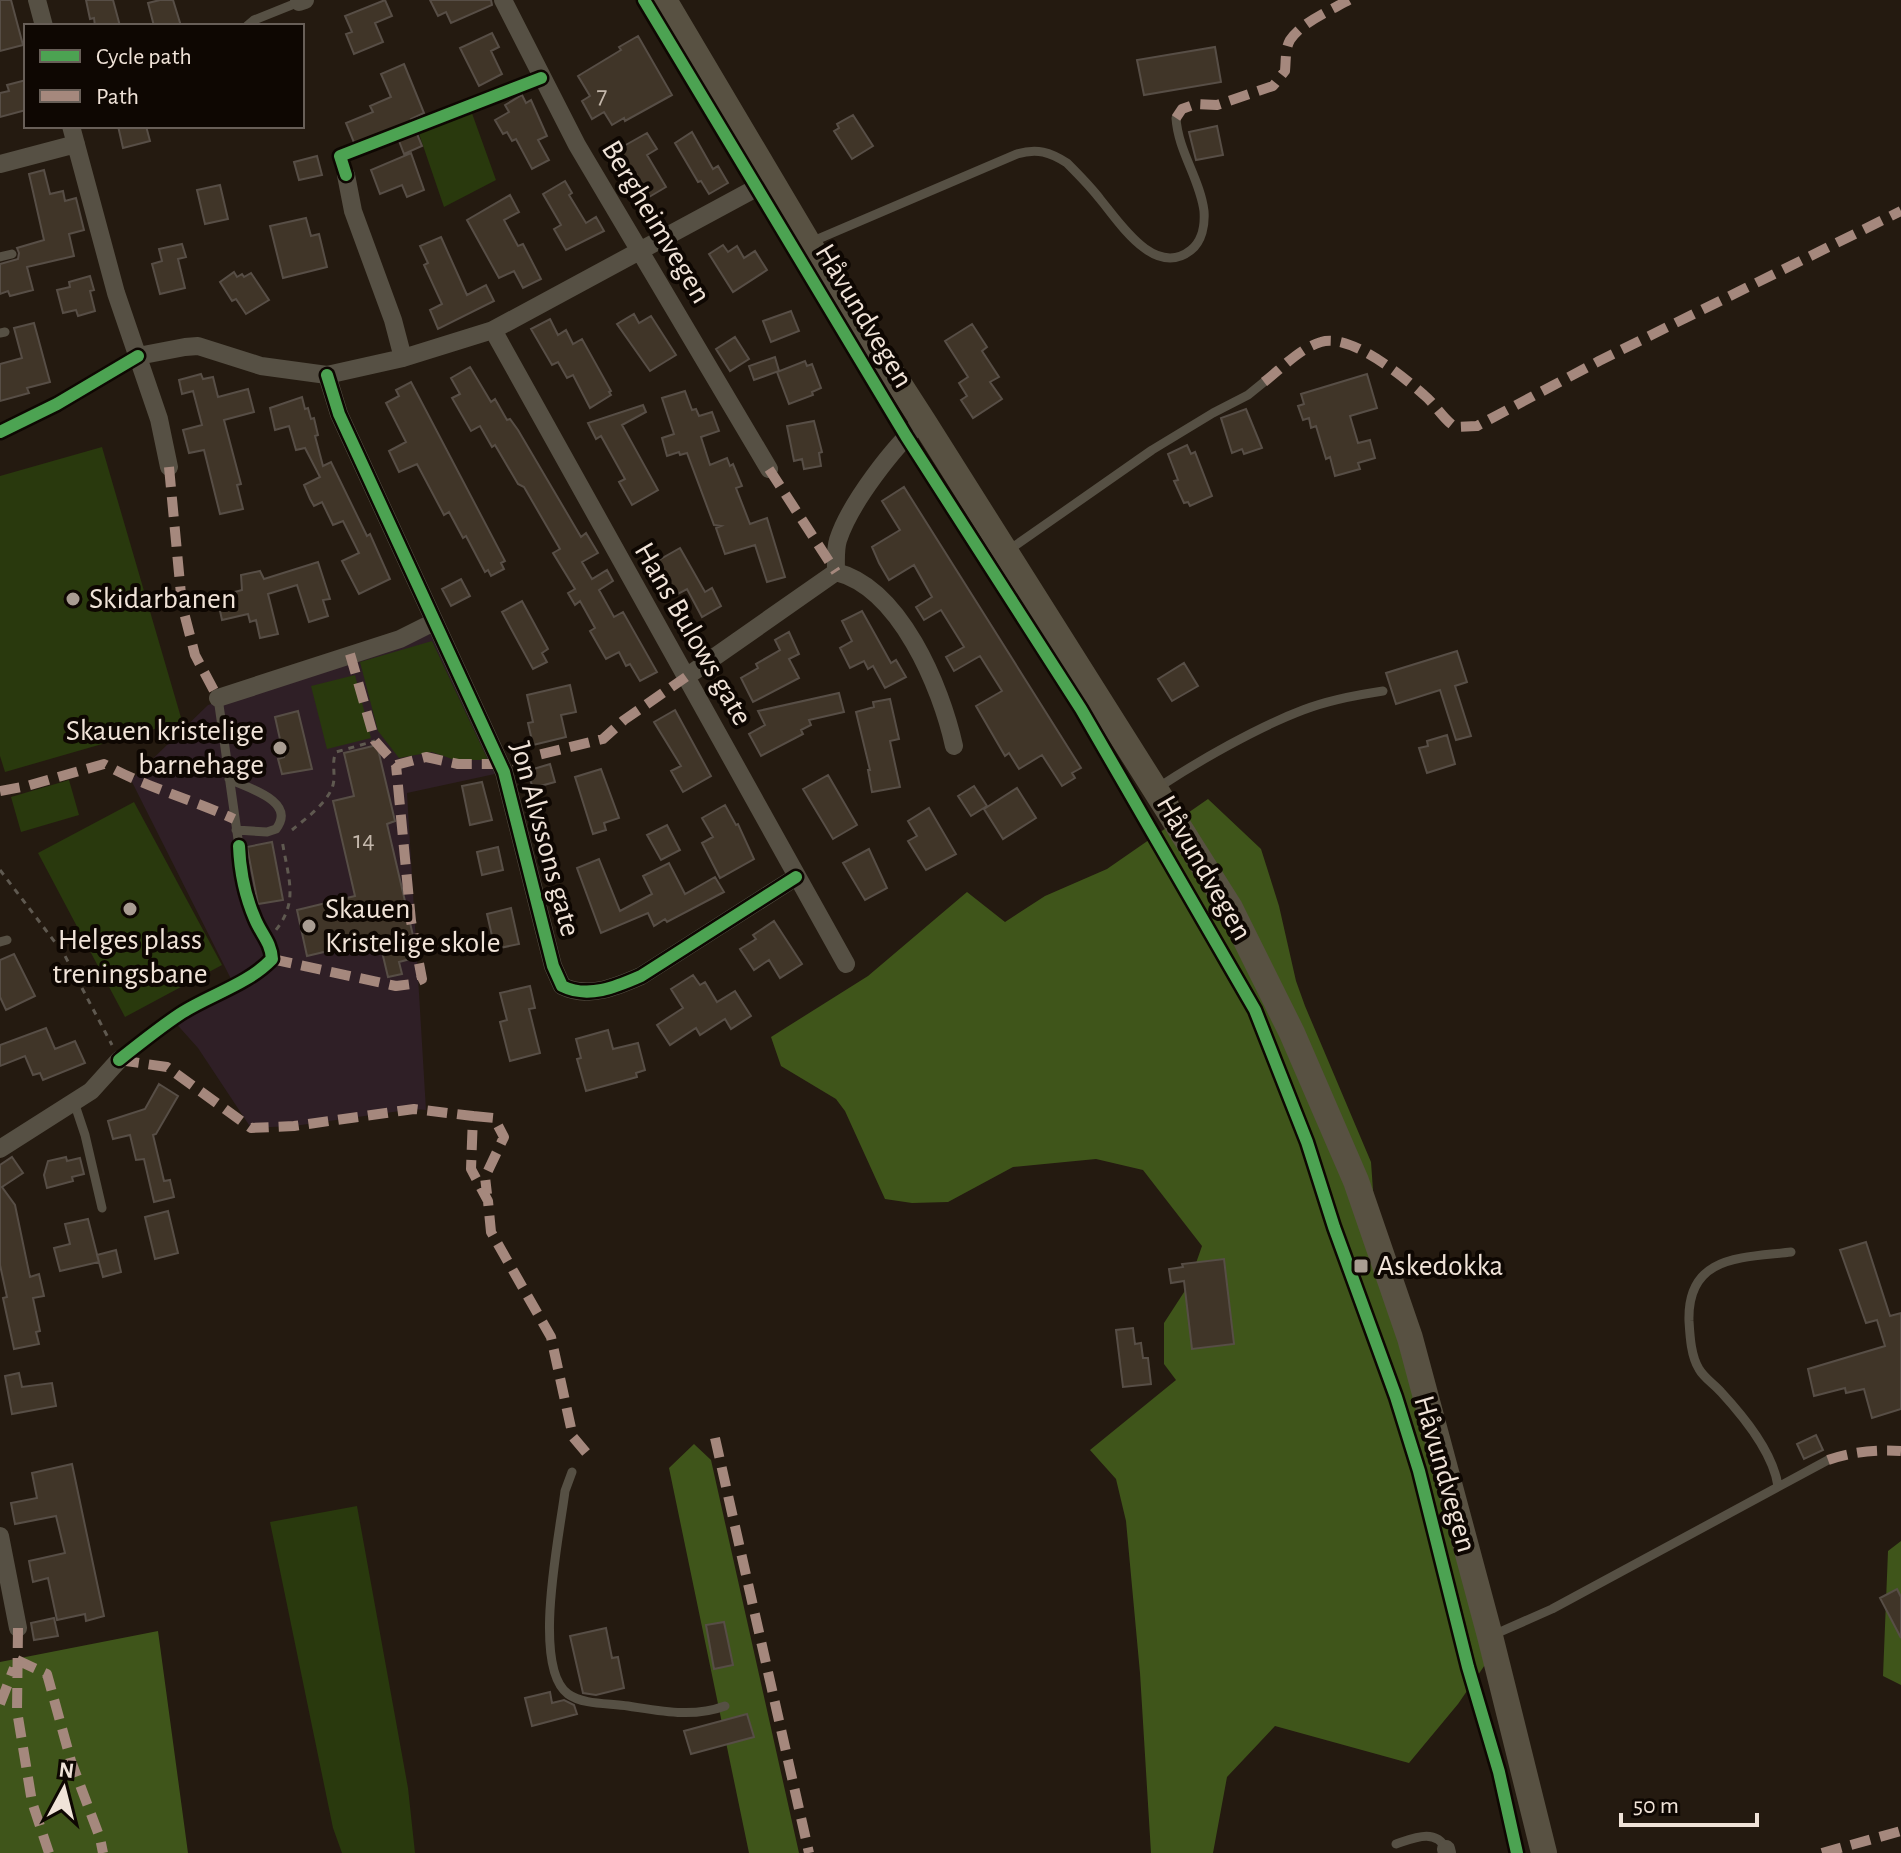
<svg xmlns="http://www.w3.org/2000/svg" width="1901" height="1853" font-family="'Alegreya Sans',sans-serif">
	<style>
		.education { fill: #2f1f26 }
		.green { fill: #29390d }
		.forest { fill: #3f551a }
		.building { fill: #403528; stroke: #574e46; stroke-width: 2 }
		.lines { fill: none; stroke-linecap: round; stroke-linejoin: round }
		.path { stroke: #5f5950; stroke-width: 3; stroke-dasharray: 6 6; stroke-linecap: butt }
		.lane { stroke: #565044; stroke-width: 9 }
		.street { stroke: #565044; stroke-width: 18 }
		.secondary { stroke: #585142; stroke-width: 26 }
		.quiet { stroke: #a5887d; stroke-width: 10; stroke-dasharray: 20 10; stroke-linecap: butt }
		.cycleway-casing { stroke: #0e0702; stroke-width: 17 }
		.cycleway { stroke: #4ca352; stroke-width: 12 }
		.poi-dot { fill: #a99d92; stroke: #0e0702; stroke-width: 3 }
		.labels { text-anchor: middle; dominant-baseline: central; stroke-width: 8; stroke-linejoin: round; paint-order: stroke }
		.number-label { font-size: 26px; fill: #c4b8ac }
		.street-label { font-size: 30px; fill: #f0e3d8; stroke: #0e0702 }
		.poi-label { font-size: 30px; fill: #f0e3d8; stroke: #0e0702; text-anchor: start }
	</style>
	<rect width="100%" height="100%" fill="#241a10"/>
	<path class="education" d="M 430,634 L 504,772 L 407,793 L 426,1110 L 414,1109 L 294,1126 L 251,1128 L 198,1048 L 173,1020 L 234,985 L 131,780 L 208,705 Z"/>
	<path class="green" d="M 469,105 L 496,180 L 444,207 L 417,128 Z
		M 102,447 L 182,721 L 5,772 L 0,756 L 0,476 Z
		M 432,641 L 488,760 L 455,760 L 432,752 L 399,758 L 378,731 L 360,662 Z
		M 355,675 L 371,738 L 327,749 L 311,686 Z
		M 69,780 L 79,815 L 21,832 L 11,797 Z
		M 134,802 L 222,965 L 125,1017 L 38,853 Z
		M 357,1506 L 408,1788 L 415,1853 L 342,1853 L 333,1828 L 270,1522 Z"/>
	<path class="forest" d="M 1208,799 L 1261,849 L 1279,906 L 1296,981 L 1305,1006 L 1371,1162 L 1374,1204 L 1489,1659 L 1458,1704 L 1409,1763 L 1275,1726 L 1227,1777 L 1213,1853 L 1151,1853 L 1140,1673 L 1126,1521 L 1116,1479 L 1090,1450 L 1176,1380 L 1164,1364 L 1164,1323 L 1188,1286 L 1202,1246 L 1143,1170 L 1096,1159 L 1013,1167 L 948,1202 L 912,1203 L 885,1199 L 845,1111 L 836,1099 L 781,1066 L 771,1037 L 868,976 L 967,892 L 1005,922 L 1045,896 L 1107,869 Z
		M 694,1444 L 711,1460 L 799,1853 L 749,1853 L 669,1468 Z
		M 1901,1541 L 1901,1685 L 1883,1676 L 1888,1551 Z
		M 158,1631 L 188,1853 L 0,1853 L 0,1662 Z"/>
	<path class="building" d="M 0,0 L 11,0 L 23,45 L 0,51 Z
		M 86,0 L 113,0 L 120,26 L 95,26 L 94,18 L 90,19 Z
		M 160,0 L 173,0 L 181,26 L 154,26 L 148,3 Z
		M 385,0 L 392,16 L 375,23 L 383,42 L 354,54 L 346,34 L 352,32 L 345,16 Z
		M 430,0 L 491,0 L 492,5 L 451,23 L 446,12 L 438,16 Z
		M 492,33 L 499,47 L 491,51 L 502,74 L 479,86 L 460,48 Z
		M 638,36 L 672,95 L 625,121 L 624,118 L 612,125 L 604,112 L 592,119 L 582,101 L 590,96 L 578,76 L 621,50 L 619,47 Z
		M 1215,47 L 1221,82 L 1144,95 L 1137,60 Z
		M 404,64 L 424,113 L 411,119 L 422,146 L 404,154 L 394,128 L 355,145 L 346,123 L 373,112 L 370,106 L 391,97 L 381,74 Z
		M 26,80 L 26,110 L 0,117 L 0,93 L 9,91 L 7,85 Z
		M 522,95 L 526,103 L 531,100 L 547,136 L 538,140 L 549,160 L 532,169 L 516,139 L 512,141 L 507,132 L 503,134 L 495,120 L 509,112 L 505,105 Z
		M 853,115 L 873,146 L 852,159 L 834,131 L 839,128 L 837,124 Z
		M 118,126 L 146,126 L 150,141 L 123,148 Z
		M 1217,126 L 1223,155 L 1196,160 L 1189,132 Z
		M 692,132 L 713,169 L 718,166 L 728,183 L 709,194 L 701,181 L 698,182 L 675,143 Z
		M 647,133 L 657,149 L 647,155 L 666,187 L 644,200 L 615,151 Z
		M 411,153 L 424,190 L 407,197 L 402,185 L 380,194 L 371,170 Z
		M 317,156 L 322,175 L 299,180 L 294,162 Z
		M 44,170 L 50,194 L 63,191 L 65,201 L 76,198 L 84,230 L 69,234 L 74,256 L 27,267 L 33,290 L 10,296 L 8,291 L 0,294 L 0,264 L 18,259 L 19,253 L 17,248 L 44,240 L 29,174 Z
		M 565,181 L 572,193 L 569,195 L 586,223 L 596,217 L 604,231 L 566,250 L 554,229 L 561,225 L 543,194 Z
		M 220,185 L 228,219 L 205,224 L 197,190 Z
		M 510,195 L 519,212 L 504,220 L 518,246 L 523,244 L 541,279 L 523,288 L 514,271 L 499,278 L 467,220 Z
		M 306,218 L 311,236 L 319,234 L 327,267 L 283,278 L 270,226 Z
		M 441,237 L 467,295 L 486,285 L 494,301 L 438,329 L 430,310 L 442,304 L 424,265 L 428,263 L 420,246 Z
		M 182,244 L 186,257 L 178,259 L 185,288 L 160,294 L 152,264 L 162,261 L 159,249 Z
		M 723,245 L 728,252 L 737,246 L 744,258 L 755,251 L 767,270 L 733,292 L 709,254 Z
		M 234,272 L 237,277 L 242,274 L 244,277 L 251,273 L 269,300 L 246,314 L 236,299 L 232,301 L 220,282 Z
		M 90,276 L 94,290 L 90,291 L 95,311 L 78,316 L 76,310 L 63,313 L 57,290 L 70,287 L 69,282 Z
		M 791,311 L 799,331 L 771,342 L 763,321 Z
		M 634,314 L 639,323 L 651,316 L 676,355 L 650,371 L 617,324 Z
		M 550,319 L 558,335 L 566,330 L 573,344 L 582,339 L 611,391 L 609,392 L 611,395 L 590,408 L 573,375 L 567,378 L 558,362 L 552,365 L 531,329 Z
		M 34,323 L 50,382 L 27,388 L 29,393 L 0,401 L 0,364 L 22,358 L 14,328 Z
		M 972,324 L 987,347 L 982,351 L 999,377 L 990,382 L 1002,399 L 973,418 L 961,400 L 967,396 L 959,383 L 968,377 L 945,341 Z
		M 735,337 L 749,359 L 730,371 L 716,349 Z
		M 775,357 L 779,371 L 754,380 L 749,366 Z
		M 805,361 L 807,366 L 812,364 L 821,388 L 812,392 L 813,395 L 789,404 L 777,372 Z
		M 470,367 L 491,402 L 495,399 L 507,420 L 510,419 L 518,430 L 581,537 L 586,533 L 598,553 L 582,562 L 592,579 L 607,570 L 613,581 L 599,590 L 614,617 L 623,612 L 657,672 L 640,681 L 630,664 L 626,666 L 619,652 L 606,659 L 590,631 L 595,628 L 580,601 L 575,605 L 568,593 L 575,589 L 553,553 L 560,549 L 524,487 L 518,484 L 495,445 L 492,447 L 480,426 L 471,431 L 452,398 L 460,394 L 451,378 Z
		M 201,374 L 203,379 L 213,377 L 218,397 L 248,389 L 254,412 L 224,420 L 241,484 L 237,485 L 243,509 L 220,514 L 204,450 L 189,453 L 183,430 L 202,425 L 193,391 L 182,394 L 179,380 Z
		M 1367,374 L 1377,408 L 1350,416 L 1358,443 L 1370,440 L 1375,458 L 1358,463 L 1360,469 L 1335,476 L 1330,457 L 1326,459 L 1316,426 L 1311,428 L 1309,418 L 1303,420 L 1298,406 L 1304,404 L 1301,394 Z
		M 411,382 L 505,561 L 501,563 L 504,569 L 491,576 L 488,570 L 485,572 L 466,536 L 463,538 L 449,512 L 444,515 L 417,464 L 399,472 L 389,451 L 406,442 L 386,403 L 399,396 L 396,390 Z
		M 685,391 L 692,410 L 696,409 L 699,416 L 712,412 L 719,431 L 701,437 L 710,465 L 727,458 L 730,466 L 733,464 L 742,486 L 736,488 L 750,524 L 767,518 L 785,577 L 767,582 L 755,545 L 725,554 L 716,528 L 721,526 L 714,525 L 687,453 L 680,455 L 679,452 L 667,456 L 662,438 L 674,434 L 662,398 Z
		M 302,397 L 305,409 L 308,408 L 311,419 L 314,418 L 318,435 L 315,436 L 323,466 L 331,462 L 367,536 L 370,534 L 390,579 L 359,594 L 342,561 L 359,553 L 343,521 L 333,525 L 322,502 L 314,506 L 310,499 L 304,485 L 320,477 L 305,448 L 296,450 L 289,426 L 275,430 L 270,408 Z
		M 643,405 L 646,412 L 622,425 L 658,490 L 632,505 L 619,482 L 625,479 L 601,436 L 596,439 L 588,423 Z
		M 1246,409 L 1262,448 L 1244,454 L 1242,449 L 1232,453 L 1221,418 Z
		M 814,421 L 822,452 L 819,453 L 821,466 L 804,469 L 802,459 L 794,461 L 787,426 Z
		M 1187,445 L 1191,454 L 1195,452 L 1212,496 L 1190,506 L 1188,502 L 1184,503 L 1174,481 L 1178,480 L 1168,454 Z
		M 904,487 L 1081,768 L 1072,773 L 1075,778 L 1062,786 L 1042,755 L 1019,769 L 1009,753 L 1005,756 L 976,706 L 1002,691 L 980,656 L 954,671 L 946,657 L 964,647 L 941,610 L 924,620 L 916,607 L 932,597 L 914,565 L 889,580 L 879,563 L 872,547 L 900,530 L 882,501 Z
		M 680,548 L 705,592 L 712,588 L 721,606 L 702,617 L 687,589 L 676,595 L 669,583 L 664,586 L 652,564 Z
		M 318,562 L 330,599 L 323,600 L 328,616 L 309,622 L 297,585 L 268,594 L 278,634 L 260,638 L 256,620 L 250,622 L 248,614 L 222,620 L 217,597 L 242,590 L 241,575 L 260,571 L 264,579 Z
		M 461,579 L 470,596 L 451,606 L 442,589 Z
		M 522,601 L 548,649 L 542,653 L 547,662 L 533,669 L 502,612 Z
		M 862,611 L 891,663 L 896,660 L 906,677 L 885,688 L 873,666 L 868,669 L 864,661 L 850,668 L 840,648 L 852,641 L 842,621 Z
		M 789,632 L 799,654 L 789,659 L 799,678 L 753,702 L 741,678 L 758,668 L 756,664 L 780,650 L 775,640 Z
		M 1457,651 L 1467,682 L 1455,686 L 1471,736 L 1456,740 L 1440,690 L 1396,704 L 1386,673 Z
		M 1184,663 L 1198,686 L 1172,701 L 1158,679 Z
		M 570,685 L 576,712 L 561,715 L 566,737 L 533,745 L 528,723 L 533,722 L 527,695 Z
		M 839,693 L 844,712 L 809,720 L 811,725 L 801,730 L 803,734 L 761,756 L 749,734 L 765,725 L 758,711 Z
		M 890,699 L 899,739 L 890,741 L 900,787 L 872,792 L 868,770 L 870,770 L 856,712 L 874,707 L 873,702 Z
		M 675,710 L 711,776 L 683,792 L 671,771 L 681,766 L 654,722 Z
		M 298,711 L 312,769 L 282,774 L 278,759 L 284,757 L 275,717 Z
		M 1447,735 L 1455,764 L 1427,773 L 1419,748 L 1428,746 L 1427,741 Z
		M 377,745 L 395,821 L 387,824 L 418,957 L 399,962 L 402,974 L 388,977 L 379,939 L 307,956 L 297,910 L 355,896 L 333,801 L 354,796 L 344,753 Z
		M 550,764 L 555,782 L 533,788 L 527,771 Z
		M 601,769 L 619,818 L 604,823 L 606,830 L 593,834 L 575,777 Z
		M 828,775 L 857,825 L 833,839 L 803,789 Z
		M 482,782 L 492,820 L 470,825 L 462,786 Z
		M 974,786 L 987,806 L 971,816 L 958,796 Z
		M 1017,788 L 1036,818 L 1003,839 L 984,809 Z
		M 725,805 L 736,825 L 738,824 L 754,859 L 720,878 L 702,843 L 713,837 L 702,818 Z
		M 929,808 L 956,854 L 926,870 L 908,841 L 917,836 L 908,821 Z
		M 667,825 L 680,850 L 661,860 L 647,835 Z
		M 272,842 L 283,900 L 258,904 L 247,847 Z
		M 498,847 L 503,870 L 482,875 L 477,852 Z
		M 869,849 L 887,888 L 865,900 L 843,863 Z
		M 599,859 L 620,911 L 652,894 L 643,876 L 669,863 L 685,894 L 715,877 L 724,892 L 667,922 L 665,919 L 654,926 L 648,913 L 601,933 L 577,868 Z
		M 511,908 L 519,944 L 495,949 L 487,914 Z
		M 774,921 L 802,964 L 780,978 L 769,960 L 754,970 L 740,949 L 756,939 L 753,935 Z
		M 14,954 L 35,996 L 6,1010 L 0,997 L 0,960 Z
		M 693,975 L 700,985 L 705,982 L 717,1002 L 735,991 L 751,1016 L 731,1029 L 725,1019 L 700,1035 L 696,1028 L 670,1045 L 657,1025 L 683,1008 L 671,989 Z
		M 530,986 L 535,1008 L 529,1009 L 540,1053 L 510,1061 L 500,1022 L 507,1020 L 500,993 Z
		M 46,1028 L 55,1049 L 75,1041 L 85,1063 L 43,1080 L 40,1073 L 33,1075 L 25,1056 L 0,1066 L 0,1045 Z
		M 608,1030 L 613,1049 L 638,1043 L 645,1070 L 636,1073 L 637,1077 L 586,1091 L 577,1059 L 581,1058 L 576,1039 Z
		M 159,1084 L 178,1096 L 156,1134 L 153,1135 L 164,1181 L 170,1180 L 174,1197 L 154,1202 L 144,1159 L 136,1160 L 130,1135 L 113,1139 L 108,1121 L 145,1109 Z
		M 12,1157 L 23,1173 L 2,1187 L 15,1205 L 30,1277 L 39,1274 L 44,1296 L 33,1298 L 40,1331 L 36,1332 L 39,1344 L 14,1349 L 3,1298 L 7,1297 L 0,1265 L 0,1165 Z
		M 66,1157 L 67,1161 L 80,1158 L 84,1174 L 72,1177 L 73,1181 L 47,1188 L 44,1175 L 48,1161 Z
		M 168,1211 L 178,1253 L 155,1259 L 145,1217 Z
		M 88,1219 L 99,1262 L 60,1271 L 54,1248 L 70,1244 L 65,1224 Z
		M 1866,1242 L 1890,1316 L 1901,1313 L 1901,1409 L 1872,1418 L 1864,1389 L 1846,1393 L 1845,1388 L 1814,1396 L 1808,1369 L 1885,1346 L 1877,1320 L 1866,1323 L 1840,1250 Z
		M 116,1250 L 121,1272 L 103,1277 L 97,1255 Z
		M 1224,1259 L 1234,1344 L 1192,1349 L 1184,1281 L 1171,1283 L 1169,1269 L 1183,1267 L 1182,1264 Z
		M 1133,1328 L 1135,1344 L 1141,1343 L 1143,1358 L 1148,1358 L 1151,1384 L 1123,1387 L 1116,1330 Z
		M 19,1373 L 22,1387 L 52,1383 L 56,1406 L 12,1414 L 5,1376 Z
		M 1816,1435 L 1823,1450 L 1804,1459 L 1797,1444 Z
		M 72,1464 L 104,1616 L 86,1621 L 85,1614 L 57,1620 L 48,1578 L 33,1582 L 29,1561 L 65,1553 L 56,1516 L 15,1524 L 11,1503 L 37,1498 L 32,1473 Z
		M 1897,1589 L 1901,1597 L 1901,1638 L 1880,1598 Z
		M 54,1618 L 58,1636 L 34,1640 L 31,1623 Z
		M 724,1622 L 733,1665 L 714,1669 L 706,1625 Z
		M 606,1628 L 612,1658 L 618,1657 L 624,1688 L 596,1695 L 583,1693 L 570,1636 Z
		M 550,1692 L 552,1703 L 564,1700 L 574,1705 L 577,1714 L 532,1726 L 525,1698 Z
		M 747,1714 L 754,1737 L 691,1754 L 684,1731 Z"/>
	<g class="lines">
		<path class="path" d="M 292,830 C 305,819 328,803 333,785 C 336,774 331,763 336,752 L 375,741
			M 0,870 L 64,954 L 112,1045
			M 268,939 C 301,905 289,883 282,840
			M 1346,1259 L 1355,1256"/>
		<path class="lane" d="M 247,26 L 254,20 L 299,2
			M 811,242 L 1017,154 C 1037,148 1050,152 1067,163 C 1079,175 1090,186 1100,199 C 1119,222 1155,279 1191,250 C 1202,241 1205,225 1204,211 C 1200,179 1178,151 1176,118
			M 0,257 L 12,254
			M 0,333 L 5,332
			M 1009,550 L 1152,450 L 1213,413 L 1248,395 L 1264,382
			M 218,698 L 239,846
			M 229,779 C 248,788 297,801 276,829 L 267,832 L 236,830
			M 1159,787 C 1200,760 1258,727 1303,710 C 1329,700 1356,695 1383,691
			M 0,942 L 7,940
			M 74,1102 L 85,1135 L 102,1208
			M 572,1472 L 565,1491 C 560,1533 531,1667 568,1694 C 583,1705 610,1703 628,1706 C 661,1711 693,1718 725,1706
			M 1778,1486 C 1773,1452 1744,1417 1721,1392 C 1714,1384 1704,1378 1699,1369 C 1691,1356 1690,1337 1689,1321 C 1687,1255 1741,1258 1791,1252
			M 1493,1635 L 1552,1609 L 1828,1460
			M 1396,1844 C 1414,1838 1436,1828 1446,1849"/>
		<path class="street" d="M 37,0 L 44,26
			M 503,0 L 577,145 L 769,469
			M 299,2 L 305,0
			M 71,126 L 116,293 L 159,419 L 169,467
			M 0,164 L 76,144
			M 346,175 L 353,211 L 393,320 L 403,358
			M 493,330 L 846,964
			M 138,356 L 185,347 L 198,346 L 261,366 L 327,375 L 403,358 L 493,330 L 771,180
			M 327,375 L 339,414 L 504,772 L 553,966 L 562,986 C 588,999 616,987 641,976 L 796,877
			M 836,572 C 900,588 941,687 954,746
			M 686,677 L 836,572 C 836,561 835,550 838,540 C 850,503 894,446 923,421
			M 218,698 L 400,639 L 434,622
			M 0,1149 L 91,1091 L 119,1060
			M 0,1536 L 18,1628
			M 1446,1849 L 1447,1853"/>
		<path class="secondary" d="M 664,0 L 808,243 L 923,421 L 1230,908 L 1292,1033 L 1356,1181 L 1410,1338 L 1490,1636 L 1544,1853"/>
		<path class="quiet" d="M 1176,118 L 1182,109 L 1196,104 L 1217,105 L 1273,86 L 1285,71 C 1286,61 1285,49 1290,40 C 1302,22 1331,10 1349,0
			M 1264,382 C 1281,369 1300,348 1321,342 C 1350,333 1403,376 1424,395 C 1436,405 1442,418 1455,427 L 1477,426 L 1599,361 L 1901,211
			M 169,467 L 182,605 L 195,655 L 218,698
			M 769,469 L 836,572
			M 350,654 L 375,741 L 396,765 L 426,757 L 458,764 L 501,764 L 603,739 L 624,720 L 686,677
			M 0,791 L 27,786 L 104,764 C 145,787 191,799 234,819
			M 272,959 L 396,986 L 412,984 L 422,979 L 411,921 L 396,765
			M 119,1060 L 167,1067 L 251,1128 L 294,1126 L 414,1109 L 473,1116 L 471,1169 L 488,1201 L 491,1232 L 551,1337 L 573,1437 L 589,1456
			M 473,1116 L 494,1118 L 504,1137 L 485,1177 L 487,1194
			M 715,1438 L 809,1853
			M 1828,1460 C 1850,1452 1878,1449 1901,1451
			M 18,1628 L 17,1711 L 32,1802 L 49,1853
			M 17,1660 L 47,1674 L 71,1761 L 100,1838 L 103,1853
			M 0,1704 L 14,1668
			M 1822,1853 L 1901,1831"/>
		<defs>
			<path id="cycleway" d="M 644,0 L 906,436 L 1081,709 L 1255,1010 L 1307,1142 L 1334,1227 L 1396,1397 L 1419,1471 L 1468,1667 L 1499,1772 L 1517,1853
				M 346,175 L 340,156 L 541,78
				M 327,375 L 339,414 L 504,772 L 553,966 L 562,986 C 588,999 616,987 641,976 L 796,877
				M 0,432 L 57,404 L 138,356
				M 119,1060 C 139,1044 159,1028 180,1014 C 209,995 247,985 272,959 C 271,942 261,934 255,919 C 245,896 240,871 239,846"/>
		</defs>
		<use href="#cycleway" class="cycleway-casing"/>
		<use href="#cycleway" class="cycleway"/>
	</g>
	<g class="poi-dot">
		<circle cx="73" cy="599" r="8"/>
		<circle cx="280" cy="748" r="8"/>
		<circle cx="130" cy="909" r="8"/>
		<circle cx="309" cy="926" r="8"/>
		<rect x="1353" y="1258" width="16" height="16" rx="4"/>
	</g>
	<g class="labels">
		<g class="number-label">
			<text x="602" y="95">7</text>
			<text x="364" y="840">14</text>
		</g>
		<g class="street-label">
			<text transform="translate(656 222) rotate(59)">Bergheimvegen</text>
			<text transform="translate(864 316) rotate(59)">Håvundvegen</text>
			<text transform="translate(693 634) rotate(60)">Hans Bulows gate</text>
			<text transform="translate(545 839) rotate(75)">Jon Alvssons gate</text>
			<text transform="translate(1204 868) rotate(60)">Håvundvegen</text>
			<text transform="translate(1445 1474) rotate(74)">Håvundvegen</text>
		</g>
		<g class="poi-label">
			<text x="89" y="599">Skidarbanen</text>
			<text x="264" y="731" text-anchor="end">Skauen kristelige<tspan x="264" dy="34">barnehage</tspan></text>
			<text x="325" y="909">Skauen<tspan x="325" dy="34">Kristelige skole</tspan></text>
			<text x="130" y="940" text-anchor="middle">Helges plass<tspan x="130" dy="34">treningsbane</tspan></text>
			<text x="1377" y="1266">Askedokka</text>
		</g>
	</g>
	<rect x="24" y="24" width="280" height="104" fill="#0e0702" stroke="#685f58" stroke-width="2"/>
	<rect x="40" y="50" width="40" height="12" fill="#4ca352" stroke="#685f58" stroke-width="2"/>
	<text x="96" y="64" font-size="24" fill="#f0e3d8">Cycle path</text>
	<rect x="40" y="90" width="40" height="12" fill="#a5887d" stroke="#685f58" stroke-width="2"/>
	<text x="96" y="104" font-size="24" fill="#f0e3d8">Path</text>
	<g transform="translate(64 1789) rotate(7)" stroke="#0e0702" stroke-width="6" paint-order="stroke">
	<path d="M0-6L14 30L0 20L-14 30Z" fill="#f0e3d8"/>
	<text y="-12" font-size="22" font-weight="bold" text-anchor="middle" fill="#f0e3d8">N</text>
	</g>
	<path d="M1621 1813v12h136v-12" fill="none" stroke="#f0e3d8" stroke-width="4"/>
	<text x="1633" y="1813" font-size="24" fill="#f0e3d8" stroke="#0e0702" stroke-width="6" paint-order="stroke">50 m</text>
</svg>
